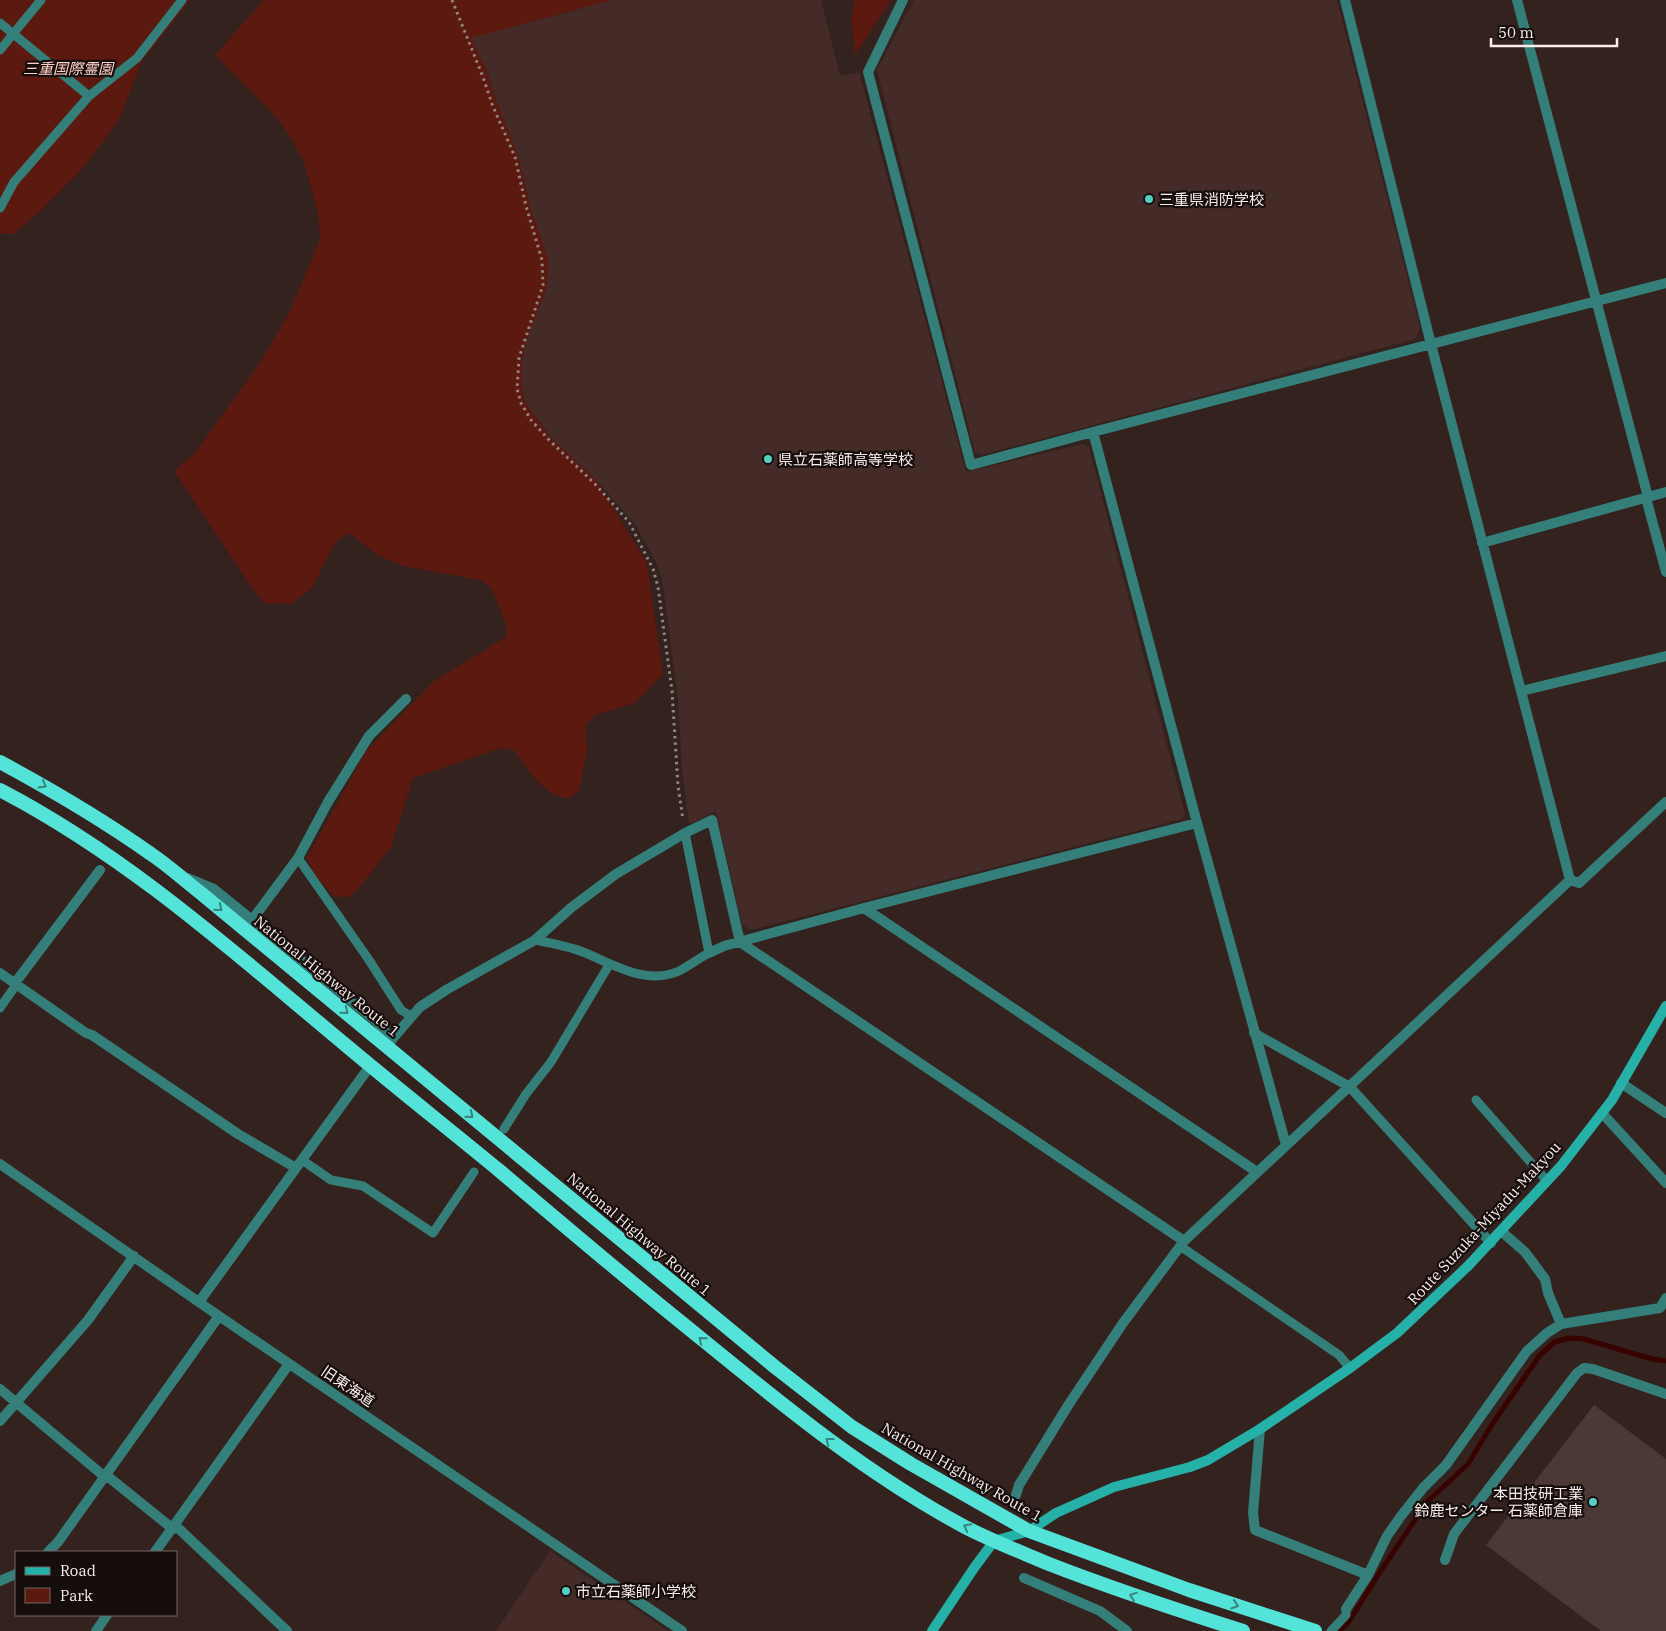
<svg xmlns="http://www.w3.org/2000/svg" width="1666" height="1631" font-family="'IBM Plex Serif','Noto Sans JP',serif">
	<style>
		.built { fill: #442b27 }
		.green { fill: #5c190f }
		.lines { fill: none; stroke-linecap: round; stroke-linejoin: round }
		.stream { stroke: #370200; stroke-width: 5 }
		.building { fill: #4c3834 }
		.path { stroke: #948582; stroke-width: 3; stroke-dasharray: 2.5 4; stroke-linecap: butt }
		.service { stroke: #347f79; stroke-width: 9 }
		.minor { stroke: #347f79; stroke-width: 10 }
		.secondary { stroke: #25b1a7; stroke-width: 10 }
		.trunk { stroke: #54e3d8; stroke-width: 14 }
		.oneway { stroke: #38837d }
		.poi-dot { fill: #56cec4; stroke: #160e0d; stroke-width: 2 }
		.labels { text-anchor: middle; dominant-baseline: central; stroke-width: 4.5; stroke-linejoin: round; paint-order: stroke }
		.park-label { font-size: 15px; font-style: italic; fill: #fed0c7; stroke: #160e0d }
		.poi-label { font-size: 15px; fill: #f9ecea; stroke: #160e0d; text-anchor: start }
		.street-label { font-size: 15px; fill: #f9ecea; stroke: #160e0d }
	</style>
	<rect width="100%" height="100%" fill="#34221f"/>
	<path class="built" d="M 612,0 L 821,0 L 840,76 L 859,72 L 966,472 L 1082,444 L 1089,447 L 1185,814 L 1182,819 L 750,930 L 742,924 L 716,811 L 692,823 L 689,823 L 682,769 L 678,698 L 662,578 L 656,562 L 635,524 L 597,481 L 552,439 L 525,402 L 522,388 L 522,359 L 527,339 L 530,207 L 518,155 L 496,100 L 486,69 L 470,38 Z
		M 914,0 L 1337,0 L 1420,327 L 1415,339 L 981,455 L 975,452 L 877,70 Z
		M 550,1551 L 668,1631 L 496,1631 Z"/>
	<path class="green" d="M 0,0 L 190,0 L 141,63 L 119,120 L 83,168 L 41,210 L 14,234 L 0,233 Z
		M 264,0 L 612,0 L 471,38 L 486,69 L 496,100 L 518,155 L 530,207 L 548,258 L 547,287 L 527,339 L 522,359 L 522,388 L 525,402 L 552,439 L 597,481 L 647,563 L 663,674 L 635,703 L 595,715 L 586,725 L 587,752 L 579,791 L 568,799 C 541,793 529,771 514,750 L 501,748 L 413,778 L 391,847 L 358,889 L 348,897 L 335,897 L 316,877 L 307,858 L 366,751 L 434,681 L 506,637 L 506,624 L 491,587 L 480,580 L 403,566 L 379,556 L 349,533 L 337,540 L 311,589 L 291,604 L 264,603 L 252,588 L 174,471 L 194,454 L 259,364 L 288,315 L 320,240 L 318,213 L 304,162 L 292,140 L 277,118 L 215,55 Z
		M 855,0 L 891,0 L 855,55 L 851,18 Z"/>
	<g class="lines">
		<path class="stream" d="M 1339,1631 L 1348,1623 L 1380,1572 L 1427,1502 L 1468,1464 L 1493,1423 L 1540,1355 L 1555,1342 L 1569,1338 L 1584,1339 L 1652,1359 L 1666,1361"/>
	</g>
	<path class="building" d="M 1594,1405 L 1666,1459 L 1666,1631 L 1601,1631 L 1486,1545 Z"/>
	<g class="lines">
		<path class="path" d="M 452,0 L 483,77 L 492,104 L 515,157 L 526,206 L 542,260 L 543,285 L 519,358 L 517,389 L 521,403 L 531,420 L 549,440 L 595,484 L 629,522 L 653,569 L 658,587 L 672,691 L 678,786 L 683,820"/>
		<path class="service" d="M 0,23 L 89,96
			M 0,50 L 41,0
			M 0,208 L 14,182 L 89,96 L 137,58 L 182,0
			M 298,858 L 369,960 L 401,1010 L 411,1016
			M 535,940 C 551,943 568,946 583,952 C 613,964 646,986 679,971 C 689,966 699,958 709,953 L 685,833
			M 0,1008 L 16,985
			M 1476,1100 L 1547,1181
			M 504,1129 L 526,1094 L 551,1062 L 609,965
			M 302,1160 L 331,1180 L 363,1186 L 433,1233 L 474,1172
			M 1180,1246 L 1339,1355 L 1350,1368
			M 1331,1631 L 1346,1615 L 1346,1609"/>
		<path class="minor" d="M 903,0 L 868,72 L 971,465 L 1093,432 L 1666,283
			M 1345,0 L 1431,344 L 1570,880
			M 1517,0 L 1648,497
			M 1093,432 L 1197,823 L 1286,1145
			M 1646,498 L 1666,572
			M 1482,543 L 1666,492
			M 1521,691 L 1666,656
			M 187,878 L 214,889 L 377,1022 L 392,1040
			M 1570,880 L 1579,883 L 1666,802
			M 864,908 L 1257,1172
			M 252,920 L 298,858 L 328,802 L 369,736 L 406,699
			M 709,953 L 724,946 L 864,908 L 1197,823
			M 0,973 L 86,1033 L 92,1035 L 238,1134 L 296,1168
			M 15,983 L 100,870
			M 1254,1033 L 1350,1087 L 1491,1243
			M 387,1045 L 420,1007 L 446,990 L 535,940 L 572,907 L 616,874 L 685,833 L 712,820 L 740,942 L 1184,1241
			M 1621,1083 L 1666,1113
			M 1602,1113 L 1666,1183
			M 0,1164 L 219,1316 L 682,1631
			M 1501,1231 L 1525,1252 L 1545,1279 L 1548,1293 L 1561,1324
			M 199,1302 L 370,1066
			M 0,1389 L 105,1477
			M 0,1421 L 88,1320 L 134,1256
			M 1260,1429 L 1253,1513 L 1255,1530 L 1368,1575
			M 106,1475 L 173,1529
			M 1016,1495 L 1019,1485 L 1069,1404 L 1123,1323 L 1184,1241 L 1570,880
			M 176,1526 L 287,1631
			M 48,1552 L 58,1542 L 219,1316
			M 155,1552 L 289,1364
			M 1445,1560 L 1454,1534 L 1577,1373 L 1584,1368 L 1593,1369 L 1666,1394
			M 1024,1578 L 1100,1611 L 1127,1631
			M 0,1581 L 16,1574
			M 1346,1609 L 1368,1575 L 1387,1536 L 1401,1516 L 1423,1488 L 1446,1465 L 1527,1351 L 1547,1333 L 1561,1324 L 1660,1308 L 1666,1298
			M 96,1631 L 107,1615"/>
		<path class="secondary" d="M 932,1631 L 974,1568 L 994,1541 L 1029,1531 L 1056,1513 L 1114,1487 L 1190,1467 L 1208,1460 L 1260,1429 L 1350,1368 L 1397,1333 L 1468,1266 L 1561,1166 L 1612,1100 L 1666,1006"/>
		<path class="trunk" d="M 0,762 C 52,790 103,820 151,854 C 169,866 185,881 202,894 L 775,1367 L 852,1427 L 911,1464 L 1029,1531 L 1189,1590 L 1315,1631
			M 0,790 C 129,857 237,955 348,1047 C 398,1089 450,1130 501,1172 C 561,1223 621,1274 682,1323 C 773,1397 862,1472 965,1527 C 992,1541 1021,1552 1049,1564 C 1113,1589 1177,1610 1243,1631"/>
	</g>
	<defs><path id="oneway-chevron" d="M-2-3.5L2.5 0L-2 3.5" fill="none" stroke-width="1.6" stroke-linecap="round" stroke-linejoin="round" transform="scale(1.25)"/></defs>
	<g class="oneway">
		<use href="#oneway-chevron" transform="translate(43 785) rotate(30)"/>
		<use href="#oneway-chevron" transform="translate(219 908) rotate(40)"/>
		<use href="#oneway-chevron" transform="translate(345 1011) rotate(39)"/>
		<use href="#oneway-chevron" transform="translate(470 1115) rotate(40)"/>
		<use href="#oneway-chevron" transform="translate(702 1340) rotate(-141)"/>
		<use href="#oneway-chevron" transform="translate(829 1441) rotate(-143)"/>
		<use href="#oneway-chevron" transform="translate(967 1527) rotate(-152)"/>
		<use href="#oneway-chevron" transform="translate(1133 1596) rotate(-161)"/>
		<use href="#oneway-chevron" transform="translate(1235 1605) rotate(18)"/>
	</g>
	<g class="poi-dot">
		<circle cx="1149" cy="199" r="5"/>
		<circle cx="768" cy="459" r="5"/>
		<circle cx="1593" cy="1502" r="5"/>
		<circle cx="566" cy="1591" r="5"/>
	</g>
	<g class="labels">
		<g class="park-label">
			<text x="68" y="68">三重国際霊園</text>
		</g>
		<g class="poi-label">
			<text x="1159" y="199">三重県消防学校</text>
			<text x="778" y="459">県立石薬師高等学校</text>
			<text x="1583" y="1493" text-anchor="end">本田技研工業<tspan x="1583" dy="17">鈴鹿センター 石薬師倉庫</tspan></text>
			<text x="576" y="1591">市立石薬師小学校</text>
		</g>
		<g class="street-label">
			<text transform="translate(327 976) rotate(39)">National Highway Route 1</text>
			<text transform="translate(1484 1223) rotate(-47)">Route Suzuka-Miyadu-Makyou</text>
			<text transform="translate(639 1234) rotate(40)">National Highway Route 1</text>
			<text transform="translate(348 1386) rotate(34)">旧東海道</text>
			<text transform="translate(962 1472) rotate(30)">National Highway Route 1</text>
		</g>
	</g>
	<rect x="15" y="1551" width="162" height="65" fill="#160e0d" stroke="#716765"/>
	<rect x="25" y="1567" width="25" height="8" fill="#25b1a7" stroke="#716765"/>
	<text x="60" y="1576" font-size="15" fill="#f9ecea">Road</text>
	<rect x="25" y="1588" width="25" height="15" fill="#5c190f" stroke="#716765"/>
	<text x="60" y="1601" font-size="15" fill="#f9ecea">Park</text>
	<path d="M1491 38v8h126v-8" fill="none" stroke="#f9ecea" stroke-width="2.5"/>
	<text x="1498" y="38" font-size="15" fill="#f9ecea" stroke="#160e0d" stroke-width="4" paint-order="stroke">50 m</text>
</svg>
